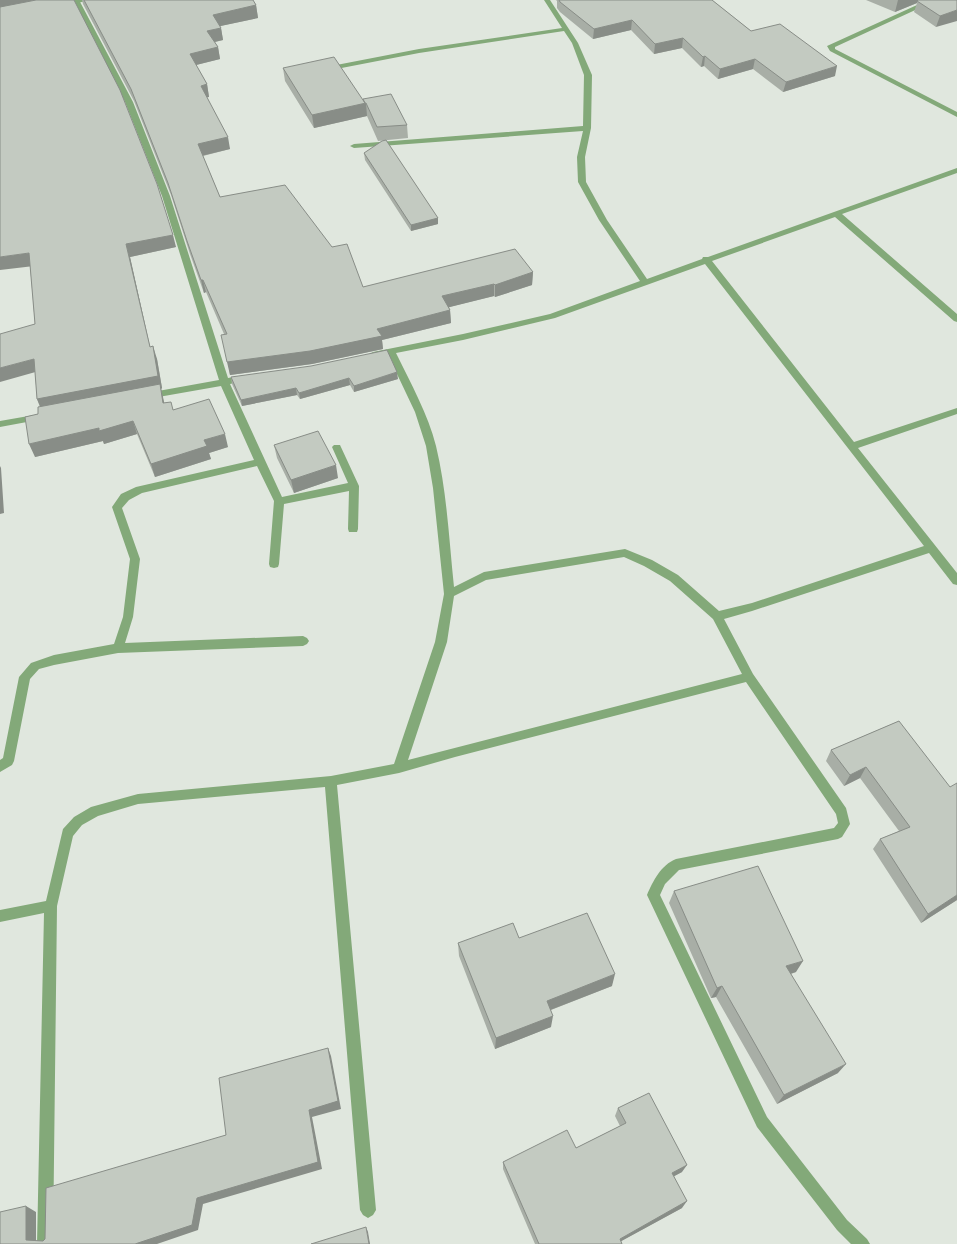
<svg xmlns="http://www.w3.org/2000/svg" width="957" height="1244" font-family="'PT Serif',serif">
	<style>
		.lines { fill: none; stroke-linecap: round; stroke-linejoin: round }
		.minor { fill: #83a979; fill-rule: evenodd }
		.tertiary { fill: #83a979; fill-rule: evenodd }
		.wall { fill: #a8aea6 }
		.shaded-wall { fill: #888d87 }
		.building { fill: #c3cac1; stroke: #888d87 }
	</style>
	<rect width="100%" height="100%" fill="#e0e7de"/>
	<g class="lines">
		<path class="minor" d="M 73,0 L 79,0 L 133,102 L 170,196 L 228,378 L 246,375 L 251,378 L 249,380 L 230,384 L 282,497 L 348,483 L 332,447 L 334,445 L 340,445 L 359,486 L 358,529 L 357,532 L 349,532 L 348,529 L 349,491 L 284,504 L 279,564 L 278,567 L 274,568 L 270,567 L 269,564 L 274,501 L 257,466 L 142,493 L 129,500 L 122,508 L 140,559 L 133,617 L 125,643 L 303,636 L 307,638 L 309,641 L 307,644 L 303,646 L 118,653 L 54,665 L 39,669 L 30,679 L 14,761 L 12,765 L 0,772 L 0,760 L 3,758 L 19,677 L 31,663 L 54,655 L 114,644 L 123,617 L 130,559 L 112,507 L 121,494 L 136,487 L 254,460 L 221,386 L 147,399 L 142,396 L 147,393 L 219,380 L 162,196 L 125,102 Z
			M 544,0 L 550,0 L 578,43 L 592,75 L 591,128 L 585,157 L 586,182 L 607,220 L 647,279 L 702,259 L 703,257 L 708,257 L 957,168 L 957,173 L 842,214 L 957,314 L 957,322 L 954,321 L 835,217 L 712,261 L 854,442 L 957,408 L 957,414 L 858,448 L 957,573 L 957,585 L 953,584 L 929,553 L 752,611 L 724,619 L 753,674 L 846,808 L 850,824 L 842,837 L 838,839 L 679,870 L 665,884 L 660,895 L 767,1117 L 847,1220 L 867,1239 L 870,1244 L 851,1244 L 837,1230 L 757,1127 L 647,895 C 653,881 661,865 676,859 L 834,828 L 838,823 L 836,814 L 746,682 L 455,757 L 399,773 L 337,785 L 376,1210 L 373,1215 L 368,1218 L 363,1215 L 360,1210 L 325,787 L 138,804 L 98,816 L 82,825 L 73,836 L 57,906 L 53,1244 L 37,1244 L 44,913 L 0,922 L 0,910 L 46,901 L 63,829 L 74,817 L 91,807 L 138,794 L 331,776 L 394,764 L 435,642 L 444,594 L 433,488 L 426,446 L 415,412 L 388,355 L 373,358 L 368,355 L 373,352 L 463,334 L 550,314 L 640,281 L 599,220 L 578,182 L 577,157 L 583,131 L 354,148 L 350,146 L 354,144 L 583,126 L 584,75 L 572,43 L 564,31 L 419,53 L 326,71 L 322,69 L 326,67 L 419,49 L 562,28 ZM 705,264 L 924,546 L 752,603 L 719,611 L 678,575 L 652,560 L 625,549 L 484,572 L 454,587 C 449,540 447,492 436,446 C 428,414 411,384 396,353 L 463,340 L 555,318 ZM 624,557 L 644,566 L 670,581 L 713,619 L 742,674 L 408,760 L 447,642 L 454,596 L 486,580 Z
			M 928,0 L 937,0 L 835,47 L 835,49 L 957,112 L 957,117 L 830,51 L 827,46 Z
			M 40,414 L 45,417 L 43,419 L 0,427 L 0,421 Z"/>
		<path class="tertiary" d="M 77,0 L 90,0 L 61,7 L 58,5 Z"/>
	</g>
	<path class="wall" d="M 0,0 L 176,247 L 130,257 L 150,347 L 157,359 L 162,388 L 161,389 L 164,403 L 173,410 L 228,447 L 209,453 L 211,459 L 155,477 L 137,434 L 104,444 L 103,441 L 35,457 L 38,414 L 40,407 L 37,399 L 35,372 L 35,324 L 30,266 Z
		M 82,0 L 253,0 L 256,5 L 258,18 L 220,26 L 221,28 L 223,40 L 215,42 L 218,47 L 220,59 L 196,65 L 207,84 L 209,97 L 207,97 L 230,149 L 203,156 L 220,197 L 363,287 L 533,272 L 532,285 L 495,297 L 494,296 L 449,307 L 450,310 L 451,323 L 382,340 L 383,349 L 312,364 L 230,375 L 224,334 L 206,292 L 204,293 L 190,254 L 171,195 L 134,101 L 83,4 Z
		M 556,0 L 712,0 L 751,31 L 835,76 L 783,92 L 753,69 L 718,79 L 704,66 L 701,67 L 682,48 L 654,54 L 631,30 L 593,39 L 560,12 L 557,8 L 557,1 Z
		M 866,0 L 957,0 L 936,27 L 914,12 L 917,3 L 895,12 Z
		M 283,68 L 363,100 L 363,99 L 407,125 L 408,138 L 378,141 L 367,116 L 314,128 L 285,81 Z
		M 364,153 L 438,218 L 438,224 L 411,231 L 365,160 Z
		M 231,377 L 398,379 L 354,392 L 350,385 L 300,399 L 297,395 L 242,406 L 232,384 Z
		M 274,445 L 338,478 L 294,493 L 277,458 Z
		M 899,721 L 957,900 L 921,923 L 873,849 L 880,839 L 899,831 L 860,778 L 844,786 L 826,761 L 831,750 Z
		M 674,891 L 796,972 L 791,974 L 838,1073 L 777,1104 L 716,997 L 711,998 L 669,903 Z
		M 519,938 L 612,986 L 551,1010 L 551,1027 L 495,1049 L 459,956 L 458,943 Z
		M 618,1108 L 682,1172 L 674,1176 L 682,1208 L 621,1241 L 622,1244 L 535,1244 L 503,1169 L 503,1162 L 576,1148 L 620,1126 L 615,1116 Z"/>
	<path class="shaded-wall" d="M 0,0 L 65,0 L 0,12 Z
		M 898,0 L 924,0 L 917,1 L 917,3 L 895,12 Z
		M 256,5 L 258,18 L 216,27 L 213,15 Z
		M 957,10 L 957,21 L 936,27 L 940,16 Z
		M 632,20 L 631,30 L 593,39 L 594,29 Z
		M 221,28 L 223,40 L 210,43 L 207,31 Z
		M 683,38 L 682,48 L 654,54 L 655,44 Z
		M 218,47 L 220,59 L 192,66 L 190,54 Z
		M 705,56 L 704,66 L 701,67 L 703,57 Z
		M 755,59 L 753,69 L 718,79 L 720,69 Z
		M 837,66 L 835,76 L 783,92 L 786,82 Z
		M 207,84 L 209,97 L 203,98 L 201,86 Z
		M 366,103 L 367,116 L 314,128 L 312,115 Z
		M 228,137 L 230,149 L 201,156 L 198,144 Z
		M 438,218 L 438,224 L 411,231 L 411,225 Z
		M 173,235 L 176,247 L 130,257 L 153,360 L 150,347 L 126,244 Z
		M 29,253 L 34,266 L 0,270 L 0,257 Z
		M 533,272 L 532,285 L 495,297 L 495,285 Z
		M 201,280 L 203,280 L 206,292 L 204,293 Z
		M 494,284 L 494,296 L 442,309 L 442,296 Z
		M 450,310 L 451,323 L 382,340 L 383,349 L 312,364 L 230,375 L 227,362 L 377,329 Z
		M 153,346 L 157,359 L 162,388 L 161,389 L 163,397 L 167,417 L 42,411 L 37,399 Z
		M 34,359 L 39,371 L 0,382 L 0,368 Z
		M 397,372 L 398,379 L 354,392 L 354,386 Z
		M 349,378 L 350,385 L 300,399 L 299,393 Z
		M 296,388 L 297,395 L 242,406 L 241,400 Z
		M 133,421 L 137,434 L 104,444 L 103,441 L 35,457 L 29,444 L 99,428 Z
		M 225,434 L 228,447 L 209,453 L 211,459 L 155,477 L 151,464 L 204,440 Z
		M 336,465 L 338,478 L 294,493 L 291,480 Z
		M 0,466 L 1,468 L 4,513 L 0,514 Z
		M 866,767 L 860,778 L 844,786 L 850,775 Z
		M 957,895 L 957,900 L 921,923 L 928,914 Z
		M 803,961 L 796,972 L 779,977 L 786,966 Z
		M 615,974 L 612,986 L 545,1012 L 547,1001 Z
		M 722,986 L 716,997 L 711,998 L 717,988 Z
		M 553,1016 L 551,1027 L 495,1049 L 496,1038 Z
		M 328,1048 L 331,1056 L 341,1109 L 312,1117 L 322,1169 L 203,1204 L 198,1230 L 157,1244 L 135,1244 L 197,1198 L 309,1110 Z
		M 846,1064 L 838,1073 L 777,1104 L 784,1095 Z
		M 687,1165 L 682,1172 L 667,1180 L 672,1173 Z
		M 687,1201 L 682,1208 L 616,1244 L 620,1239 Z
		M 26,1206 L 36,1212 L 36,1244 L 26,1240 Z
		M 366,1227 L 368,1232 L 370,1244 L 369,1244 Z"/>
	<path class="building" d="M 36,0 L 74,0 L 120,90 L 157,184 L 173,235 L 126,244 L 150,347 L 153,346 L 158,376 L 37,399 L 34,359 L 0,368 L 0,334 L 35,324 L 29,253 L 0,257 L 0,7 Z
		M 84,0 L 253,0 L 256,5 L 213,15 L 221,28 L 207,31 L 218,47 L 190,54 L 207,84 L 201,86 L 228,137 L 198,144 L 220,197 L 285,185 L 332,247 L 347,244 L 363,287 L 515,249 L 533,272 L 495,285 L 494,284 L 442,296 L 450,310 L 377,329 L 382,336 L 310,351 L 227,362 L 221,335 L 227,334 L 203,280 L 201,280 L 187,241 L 168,183 L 131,89 Z
		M 559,0 L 712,0 L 751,31 L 780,24 L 837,66 L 786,82 L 755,59 L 720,69 L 705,56 L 703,57 L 683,38 L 655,44 L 632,20 L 594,29 L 560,2 Z
		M 918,0 L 957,0 L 957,10 L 940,16 L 917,1 Z
		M 334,57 L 365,103 L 363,99 L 391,94 L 407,125 L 377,127 L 366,103 L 312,115 L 283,68 Z
		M 386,140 L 438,218 L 411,225 L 364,153 L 382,141 Z
		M 387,350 L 397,372 L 354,386 L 349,378 L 299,393 L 296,388 L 241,400 L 231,377 L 311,366 Z
		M 160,384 L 163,403 L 171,402 L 173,410 L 209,399 L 225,434 L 204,440 L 207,446 L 151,464 L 133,421 L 99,431 L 99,428 L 29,444 L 25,417 L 38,414 L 38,407 Z
		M 318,431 L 336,465 L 291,480 L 274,445 Z
		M 899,721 L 950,787 L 957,783 L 957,895 L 928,914 L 880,839 L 910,827 L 866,767 L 850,775 L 831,750 Z
		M 758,866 L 803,961 L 786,966 L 846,1064 L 784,1095 L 722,986 L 717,988 L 674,891 Z
		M 587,913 L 615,974 L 547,1001 L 553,1016 L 496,1038 L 458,943 L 513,923 L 519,938 Z
		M 328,1048 L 338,1101 L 309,1110 L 318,1162 L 197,1198 L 192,1225 L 135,1244 L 0,1244 L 0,1212 L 26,1206 L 26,1240 L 43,1241 L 45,1239 L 46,1188 L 226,1135 L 219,1078 Z
		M 649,1093 L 687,1165 L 672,1173 L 687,1201 L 620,1239 L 622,1244 L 539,1244 L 503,1162 L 567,1130 L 576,1148 L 626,1123 L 618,1108 Z
		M 366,1227 L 369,1244 L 311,1244 Z"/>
</svg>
